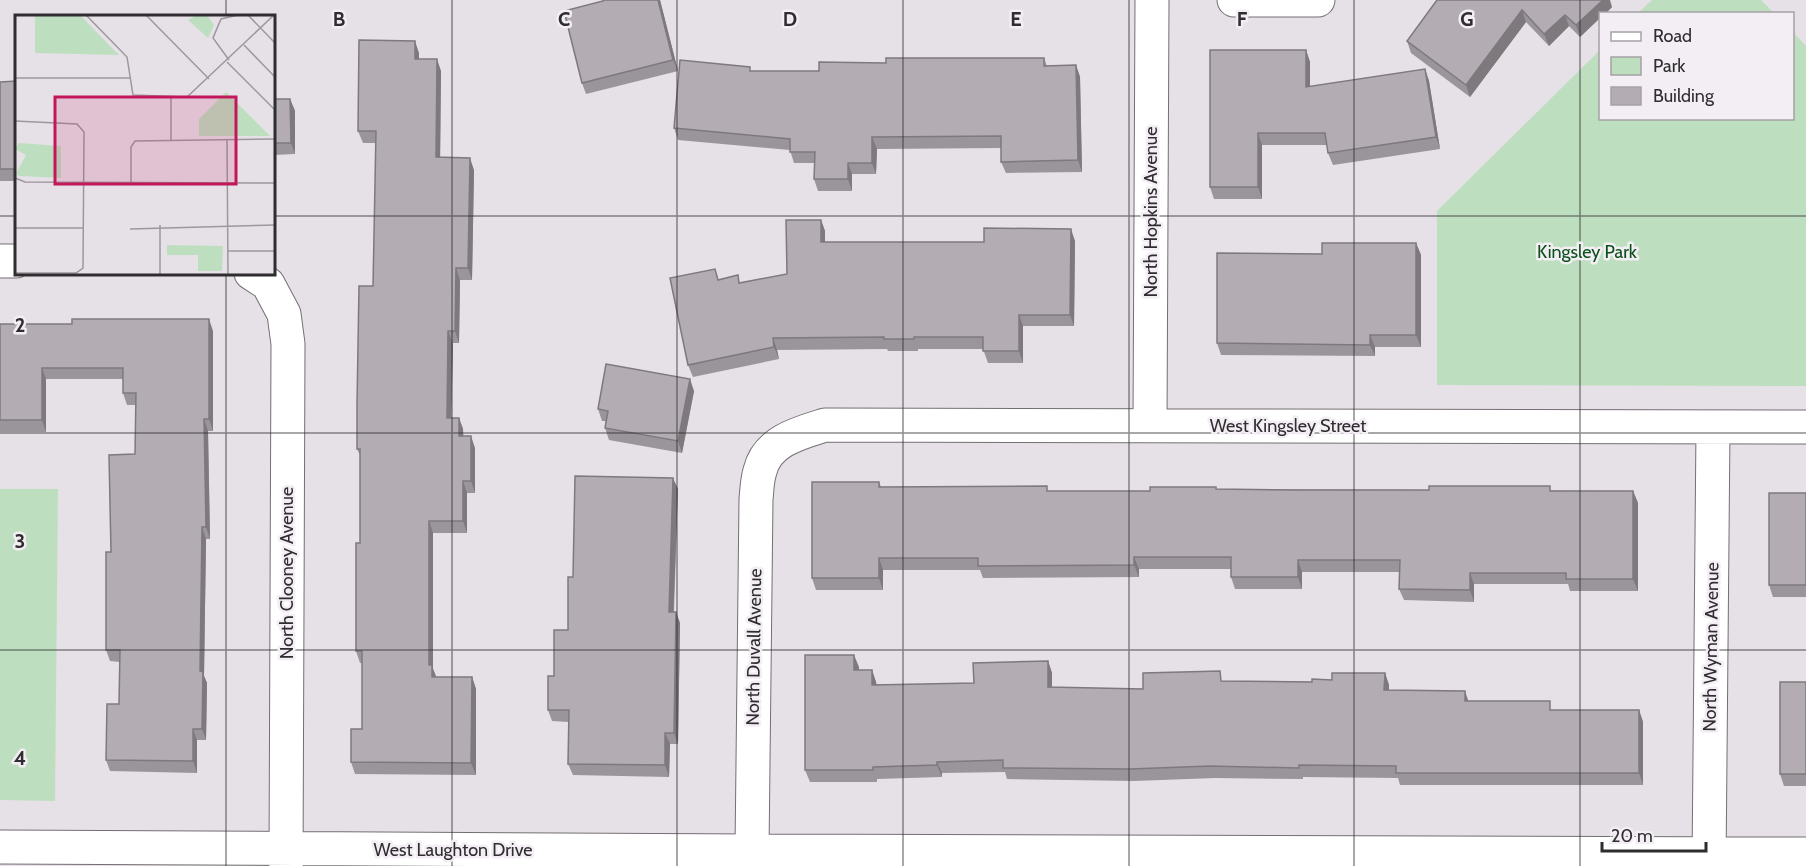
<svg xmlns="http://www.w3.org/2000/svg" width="1806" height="866" font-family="Cabin,sans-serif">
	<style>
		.green { fill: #bedfbf }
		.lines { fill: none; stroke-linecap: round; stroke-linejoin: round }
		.minor-casing { stroke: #746f74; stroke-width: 35 }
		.minor { stroke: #fff; stroke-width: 33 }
		.wall { fill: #9a959a }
		.shaded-wall { fill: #7d797d }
		.building { fill: #b3adb3; stroke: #7d797d; stroke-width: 1.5 }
		.grid { fill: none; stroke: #2f2d2f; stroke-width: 1.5; stroke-opacity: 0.55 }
		.labels { text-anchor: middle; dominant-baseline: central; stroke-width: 5; stroke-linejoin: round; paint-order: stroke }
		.street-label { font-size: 18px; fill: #2f2d2f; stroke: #f3eef4 }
		.park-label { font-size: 18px; fill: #0a501a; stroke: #f3eef4 }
		.inset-road { fill: none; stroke: #9d989d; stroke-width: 1.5 }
		.view { fill: #c2185b; fill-opacity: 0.15; stroke: #c2185b; stroke-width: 3 }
		.inset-edge { fill: none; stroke: #2f2d2f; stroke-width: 3 }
		.grid-label { font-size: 20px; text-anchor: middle; font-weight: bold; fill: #2f2d2f; stroke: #f3eef4; stroke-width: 5; stroke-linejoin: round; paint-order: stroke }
	</style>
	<rect width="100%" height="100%" fill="#e6e0e7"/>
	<path class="green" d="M 1652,0 L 1761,0 L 1774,13 L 1638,13 Z
		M 1793,32 L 1806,46 L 1806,386 L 1437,385 L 1437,211 L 1600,50 L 1600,118 L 1792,118 Z
		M 0,489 L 58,489 L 55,801 L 0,800 Z"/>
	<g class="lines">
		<defs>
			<path id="minor" d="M 1234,0 L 1318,0
				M 0,261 L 16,261
				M 251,273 L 268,284 L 284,314 L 288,344 L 286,866
				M 1150,425 L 1152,0
				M 0,847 L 752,851 L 1806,854
				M 752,851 L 756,499 C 757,490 757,480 760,471 C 767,441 799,433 825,425 L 1806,427
				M 1709,866 L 1713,428"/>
		</defs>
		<use href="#minor" class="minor-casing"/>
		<use href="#minor" class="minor"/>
	</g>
	<path class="wall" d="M 603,0 L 660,0 L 678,71 L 586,94 L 582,83 Z
		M 1437,0 L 1612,7 L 1605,14 L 1600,14 L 1600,18 L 1580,37 L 1569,26 L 1549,46 L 1526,22 L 1470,97 L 1411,53 L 1407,41 Z
		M 1306,50 L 1310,62 L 1310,87 L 1425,69 L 1429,81 L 1440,149 L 1333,165 L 1328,153 L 1327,145 L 1262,145 L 1262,199 L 1214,199 L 1210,187 Z
		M 419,53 L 419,59 L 441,71 L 440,158 L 474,170 L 472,280 L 460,280 L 459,343 L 453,343 L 451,418 L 459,418 L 463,429 L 463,436 L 475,448 L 475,493 L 467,493 L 467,533 L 433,533 L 433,669 L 436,677 L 472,677 L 476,689 L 476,775 L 355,774 L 351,762 L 362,729 L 362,663 L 360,663 L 356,651 L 360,543 L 360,455 L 357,449 L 373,286 L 376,143 L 363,143 L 358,131 Z
		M 1044,58 L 1047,66 L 1076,65 L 1080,77 L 1082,172 L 1006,173 L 1001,162 L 1001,148 L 877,149 L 876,174 L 852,174 L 852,191 L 818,191 L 814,179 L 814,163 L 794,163 L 790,150 L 678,140 L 674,128 L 751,71 L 819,71 L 886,63 Z
		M 273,80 L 275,87 L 275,99 L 290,99 L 295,111 L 295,154 L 273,155 Z
		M 16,81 L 16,181 L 0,181 L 0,82 Z
		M 821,220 L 825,231 L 825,242 L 984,242 L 1075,241 L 1074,326 L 1023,326 L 1023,363 L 988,363 L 983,349 L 918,349 L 918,351 L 888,351 L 887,349 L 777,350 L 779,359 L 693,377 L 688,365 L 719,280 L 740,283 L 787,274 Z
		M 1416,243 L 1421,255 L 1421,347 L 1375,347 L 1375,356 L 1221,355 L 1217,343 L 1322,254 Z
		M 0,324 L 213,331 L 213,431 L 208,431 L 210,539 L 206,539 L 204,676 L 207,683 L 206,740 L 197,740 L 197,773 L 110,771 L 106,760 L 119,704 L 120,662 L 110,661 L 106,650 L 111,552 L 135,454 L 136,405 L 127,405 L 123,393 L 123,379 L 46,379 L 46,432 L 0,432 Z
		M 694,391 L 682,453 L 609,440 L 605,428 L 606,421 L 602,421 L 598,409 Z
		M 879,482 L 881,487 L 1049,491 L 1150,491 L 1217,489 L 1633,491 L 1638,503 L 1638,591 L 1570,591 L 1568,584 L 1474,584 L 1474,602 L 1404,600 L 1399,589 L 1400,572 L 1302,572 L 1302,589 L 1235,589 L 1231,577 L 1231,569 L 1139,569 L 1139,577 L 983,578 L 980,570 L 883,570 L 883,590 L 816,590 L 812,578 Z
		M 678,489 L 674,612 L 676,612 L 680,623 L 678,744 L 670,744 L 669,777 L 573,775 L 568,764 L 569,722 L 552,721 L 548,710 L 554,676 L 568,630 L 573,577 Z
		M 1806,493 L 1806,597 L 1773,597 L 1769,585 Z
		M 1048,661 L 1052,673 L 1052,687 L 1143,689 L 1224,681 L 1312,682 L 1385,673 L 1389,685 L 1389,690 L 1469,701 L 1553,710 L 1639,710 L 1643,722 L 1643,785 L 1400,785 L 1398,778 L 1303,777 L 1303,779 L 1215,778 L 1134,781 L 1007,779 L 1005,772 L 942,773 L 942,777 L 877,779 L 877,782 L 810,782 L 805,770 L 859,667 L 859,670 L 872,670 L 877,685 L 974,683 Z
		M 1806,682 L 1806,786 L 1784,786 L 1780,774 Z"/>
	<path class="shaded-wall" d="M 658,0 L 660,0 L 678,71 L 673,60 Z
		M 1603,0 L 1610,0 L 1612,7 L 1605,14 L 1600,14 L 1600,18 L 1580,37 L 1576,25 Z
		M 1522,10 L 1526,22 L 1470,97 L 1466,85 Z
		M 1565,15 L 1569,26 L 1549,46 L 1544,34 Z
		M 415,41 L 419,53 L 419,71 L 415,59 Z
		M 1306,50 L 1310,62 L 1310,99 L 1306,87 Z
		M 437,59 L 441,71 L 440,169 L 436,157 Z
		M 1076,65 L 1080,77 L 1082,172 L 1078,160 Z
		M 1425,69 L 1429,81 L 1440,149 L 1436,137 Z
		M 273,80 L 275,87 L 275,111 L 273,104 Z
		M 290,99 L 295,111 L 295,154 L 291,143 Z
		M 1258,133 L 1262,145 L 1262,199 L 1258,187 Z
		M 872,137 L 877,149 L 876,174 L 872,163 Z
		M 470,158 L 474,170 L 472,280 L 468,268 Z
		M 848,163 L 852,174 L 852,191 L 848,179 Z
		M 821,220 L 825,231 L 825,253 L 821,242 Z
		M 1071,229 L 1075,241 L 1074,326 L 1070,315 Z
		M 1416,243 L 1421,255 L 1421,347 L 1416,335 Z
		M 456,268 L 460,280 L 459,343 L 455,331 Z
		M 1019,315 L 1023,326 L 1023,363 L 1019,351 Z
		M 209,319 L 213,331 L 213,431 L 209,419 Z
		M 448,331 L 453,343 L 451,429 L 447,418 Z
		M 1370,335 L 1375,347 L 1375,356 L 1370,345 Z
		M 773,338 L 777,350 L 779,359 L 774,347 Z
		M 42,368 L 46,379 L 46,432 L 42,420 Z
		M 690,379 L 694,391 L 682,453 L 678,441 Z
		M 459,418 L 463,429 L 464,448 L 459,436 Z
		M 204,419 L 208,431 L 210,539 L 206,527 Z
		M 471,436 L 475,448 L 475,493 L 471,481 Z
		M 673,478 L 678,489 L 673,623 L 669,612 Z
		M 463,481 L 467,493 L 467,533 L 463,521 Z
		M 1633,491 L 1638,503 L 1638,591 L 1633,579 Z
		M 429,521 L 433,533 L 433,669 L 436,676 L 432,677 L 429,665 Z
		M 202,527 L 206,539 L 204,676 L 207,683 L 206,740 L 202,729 L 200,671 Z
		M 1134,557 L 1139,569 L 1139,577 L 1134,565 Z
		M 879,558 L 883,570 L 883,590 L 879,578 Z
		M 1298,560 L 1302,572 L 1302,589 L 1298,577 Z
		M 1470,573 L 1474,584 L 1474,602 L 1470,590 Z
		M 676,612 L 680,623 L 678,744 L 674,733 Z
		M 854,655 L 859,667 L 859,682 L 854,670 Z
		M 1048,661 L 1052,673 L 1052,699 L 1048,687 Z
		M 872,670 L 876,682 L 877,697 L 872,685 Z
		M 1385,673 L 1389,685 L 1389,702 L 1384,690 Z
		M 472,677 L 476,689 L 476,775 L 471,763 Z
		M 1465,691 L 1469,703 L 1465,701 Z
		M 1639,710 L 1643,722 L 1643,785 L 1639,773 Z
		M 193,729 L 197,740 L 197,773 L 193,761 Z
		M 665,733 L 670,744 L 669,777 L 665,765 Z
		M 937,762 L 942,773 L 942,777 L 937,765 Z"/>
	<path class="building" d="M 603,0 L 658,0 L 673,60 L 582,83 L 564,11 L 603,1 Z
		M 1437,0 L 1603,0 L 1576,25 L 1565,15 L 1544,34 L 1522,10 L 1466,85 L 1407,41 Z
		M 359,40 L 415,41 L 415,59 L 437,59 L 436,157 L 470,158 L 468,268 L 456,268 L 455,331 L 448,331 L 447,418 L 459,418 L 459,436 L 471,436 L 471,481 L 463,481 L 463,521 L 429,521 L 429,665 L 432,665 L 432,677 L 472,677 L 471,763 L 351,762 L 351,729 L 362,729 L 362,651 L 356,651 L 356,543 L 360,543 L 360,449 L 357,449 L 357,405 L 359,286 L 373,286 L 376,131 L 358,131 Z
		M 1210,50 L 1306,50 L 1306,87 L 1425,69 L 1436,137 L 1328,153 L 1325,133 L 1258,133 L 1258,187 L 1210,187 Z
		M 886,58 L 1044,58 L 1044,66 L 1076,65 L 1078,160 L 1001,162 L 1001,136 L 872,137 L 872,163 L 848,163 L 848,179 L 814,179 L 815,152 L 790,152 L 790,139 L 674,128 L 680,60 L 750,67 L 750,71 L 819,71 L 819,62 L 886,63 Z
		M 16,81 L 16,169 L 0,169 L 0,82 Z
		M 273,99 L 290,99 L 291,143 L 273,143 Z
		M 786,220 L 821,220 L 821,242 L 984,242 L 984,228 L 1071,229 L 1070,315 L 1019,315 L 1019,351 L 983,351 L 983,337 L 914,337 L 914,339 L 884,339 L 884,337 L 773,338 L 774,347 L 688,365 L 670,278 L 715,269 L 718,280 L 738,275 L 739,283 L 787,274 Z
		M 1322,243 L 1416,243 L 1416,335 L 1370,335 L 1370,345 L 1217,343 L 1217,253 L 1322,254 Z
		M 72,319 L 209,319 L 209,419 L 204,419 L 206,527 L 202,527 L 200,671 L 203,672 L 202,729 L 193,729 L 193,761 L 106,760 L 107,704 L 119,704 L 120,650 L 106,650 L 106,552 L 111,552 L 109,455 L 135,454 L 136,393 L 123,393 L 123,368 L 42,368 L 42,420 L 0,420 L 0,324 L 72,324 Z
		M 606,364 L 690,379 L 678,441 L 605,428 L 608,411 L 598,409 Z
		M 575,476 L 673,478 L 669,612 L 676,612 L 674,733 L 665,733 L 665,765 L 568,764 L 569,710 L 548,710 L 548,676 L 554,676 L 554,630 L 568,630 L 568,577 L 573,577 Z
		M 812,482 L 879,482 L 879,487 L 1047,486 L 1047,491 L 1150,491 L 1150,487 L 1216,487 L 1216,489 L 1298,490 L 1429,490 L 1429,486 L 1550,486 L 1550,491 L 1633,491 L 1633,579 L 1566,579 L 1566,573 L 1470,573 L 1470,590 L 1399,589 L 1400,560 L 1298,560 L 1298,577 L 1231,577 L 1231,557 L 1134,557 L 1134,565 L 978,566 L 978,558 L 879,558 L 879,578 L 812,578 Z
		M 1769,493 L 1806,493 L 1806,585 L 1769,585 Z
		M 805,655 L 854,655 L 854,670 L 872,670 L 872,685 L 974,683 L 973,663 L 1048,661 L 1048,687 L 1143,689 L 1143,673 L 1220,671 L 1221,681 L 1312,682 L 1312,679 L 1332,680 L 1332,673 L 1385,673 L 1384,690 L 1465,691 L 1465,701 L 1550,701 L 1550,710 L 1639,710 L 1639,773 L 1396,773 L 1396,766 L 1299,765 L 1299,768 L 1210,766 L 1130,769 L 1003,768 L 1003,760 L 937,762 L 937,765 L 873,767 L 873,770 L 805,770 Z
		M 1780,682 L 1806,682 L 1806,774 L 1780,774 Z"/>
	<path class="grid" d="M 226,0 L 226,16M 452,0 L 452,866M 677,0 L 677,866M 903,0 L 903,866M 1129,0 L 1129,866M 1354,0 L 1354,866M 1580,0 L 1580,866M 0,216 L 16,216M 273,216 L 1806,216M 226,273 L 226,866M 0,433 L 1806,433M 0,650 L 1806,650"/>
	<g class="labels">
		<g class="street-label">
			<text transform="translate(1151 212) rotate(-90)">North Hopkins Avenue</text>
			<text x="1288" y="426">West Kingsley Street</text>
			<text transform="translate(287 573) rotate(-90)">North Clooney Avenue</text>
			<text transform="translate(754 647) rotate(-89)">North Duvall Avenue</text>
			<text transform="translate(1711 647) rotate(-89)">North Wyman Avenue</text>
			<text x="453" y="850">West Laughton Drive</text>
		</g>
		<g class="park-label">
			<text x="1587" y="252">Kingsley Park</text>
		</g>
	</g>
	<g transform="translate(15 15)">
		<rect width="260" height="260" fill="#e6e0e7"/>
		<path d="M 20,0 L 65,0 L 104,40 L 20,38 ZM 182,0 L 192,0 L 199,10 L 193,23 L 173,5 ZM 211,77 L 255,121 L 184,121 L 184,104 ZM 4,128 L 46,131 L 46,163 L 4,161 L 1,159 L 11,140 L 0,134 ZM 152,230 L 208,231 L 207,256 L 183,256 L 183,240 L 152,240 Z" fill="#bedfbf"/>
		<path class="inset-road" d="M 71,0 L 112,42 L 118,80 L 172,82 L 259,0M 131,0 L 194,64M 233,0 L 260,28M 229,30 L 260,62M 214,45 L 198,23 L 206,4 L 223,0M 212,47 L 260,95M 0,63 L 116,63M 0,106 L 62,109 L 69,117 L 68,253 L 61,258 L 0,258M 156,125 L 156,82M 212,125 L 213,259M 0,163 L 10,167 L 260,168M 116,168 L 116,132 L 120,126 L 260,124M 145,210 L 145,259M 0,213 L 69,213M 115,214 L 260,210M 213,236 L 260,236"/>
		<path class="view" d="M 40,82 L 221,82 L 221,169 L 40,169 Z"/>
		<rect width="260" height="260" class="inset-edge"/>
	</g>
	<g class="grid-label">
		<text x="339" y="26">B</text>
		<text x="564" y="26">C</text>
		<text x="790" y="26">D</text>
		<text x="1016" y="26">E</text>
		<text x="1242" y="26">F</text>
		<text x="1467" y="26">G</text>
		<text x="20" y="332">2</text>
		<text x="20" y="548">3</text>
		<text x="20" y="765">4</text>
	</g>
	<rect x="1599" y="12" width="195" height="108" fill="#f3eef4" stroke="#a5a1a5" stroke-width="1.5"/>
	<rect x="1611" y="32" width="30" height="9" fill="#ffffff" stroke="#a5a1a5" stroke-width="1.5"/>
	<text x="1653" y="42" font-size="18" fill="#2f2d2f">Road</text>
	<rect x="1611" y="57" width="30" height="18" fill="#bedfbf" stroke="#a5a1a5" stroke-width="1.5"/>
	<text x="1653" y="72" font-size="18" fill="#2f2d2f">Park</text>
	<rect x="1611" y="87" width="30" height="18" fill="#b3adb3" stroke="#a5a1a5" stroke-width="1.5"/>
	<text x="1653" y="102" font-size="18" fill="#2f2d2f">Building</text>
	<path d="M1602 842v9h104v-9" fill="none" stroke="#2f2d2f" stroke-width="3"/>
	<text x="1611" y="842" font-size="18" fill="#2f2d2f" stroke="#f3eef4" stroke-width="4.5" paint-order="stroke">20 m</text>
</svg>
